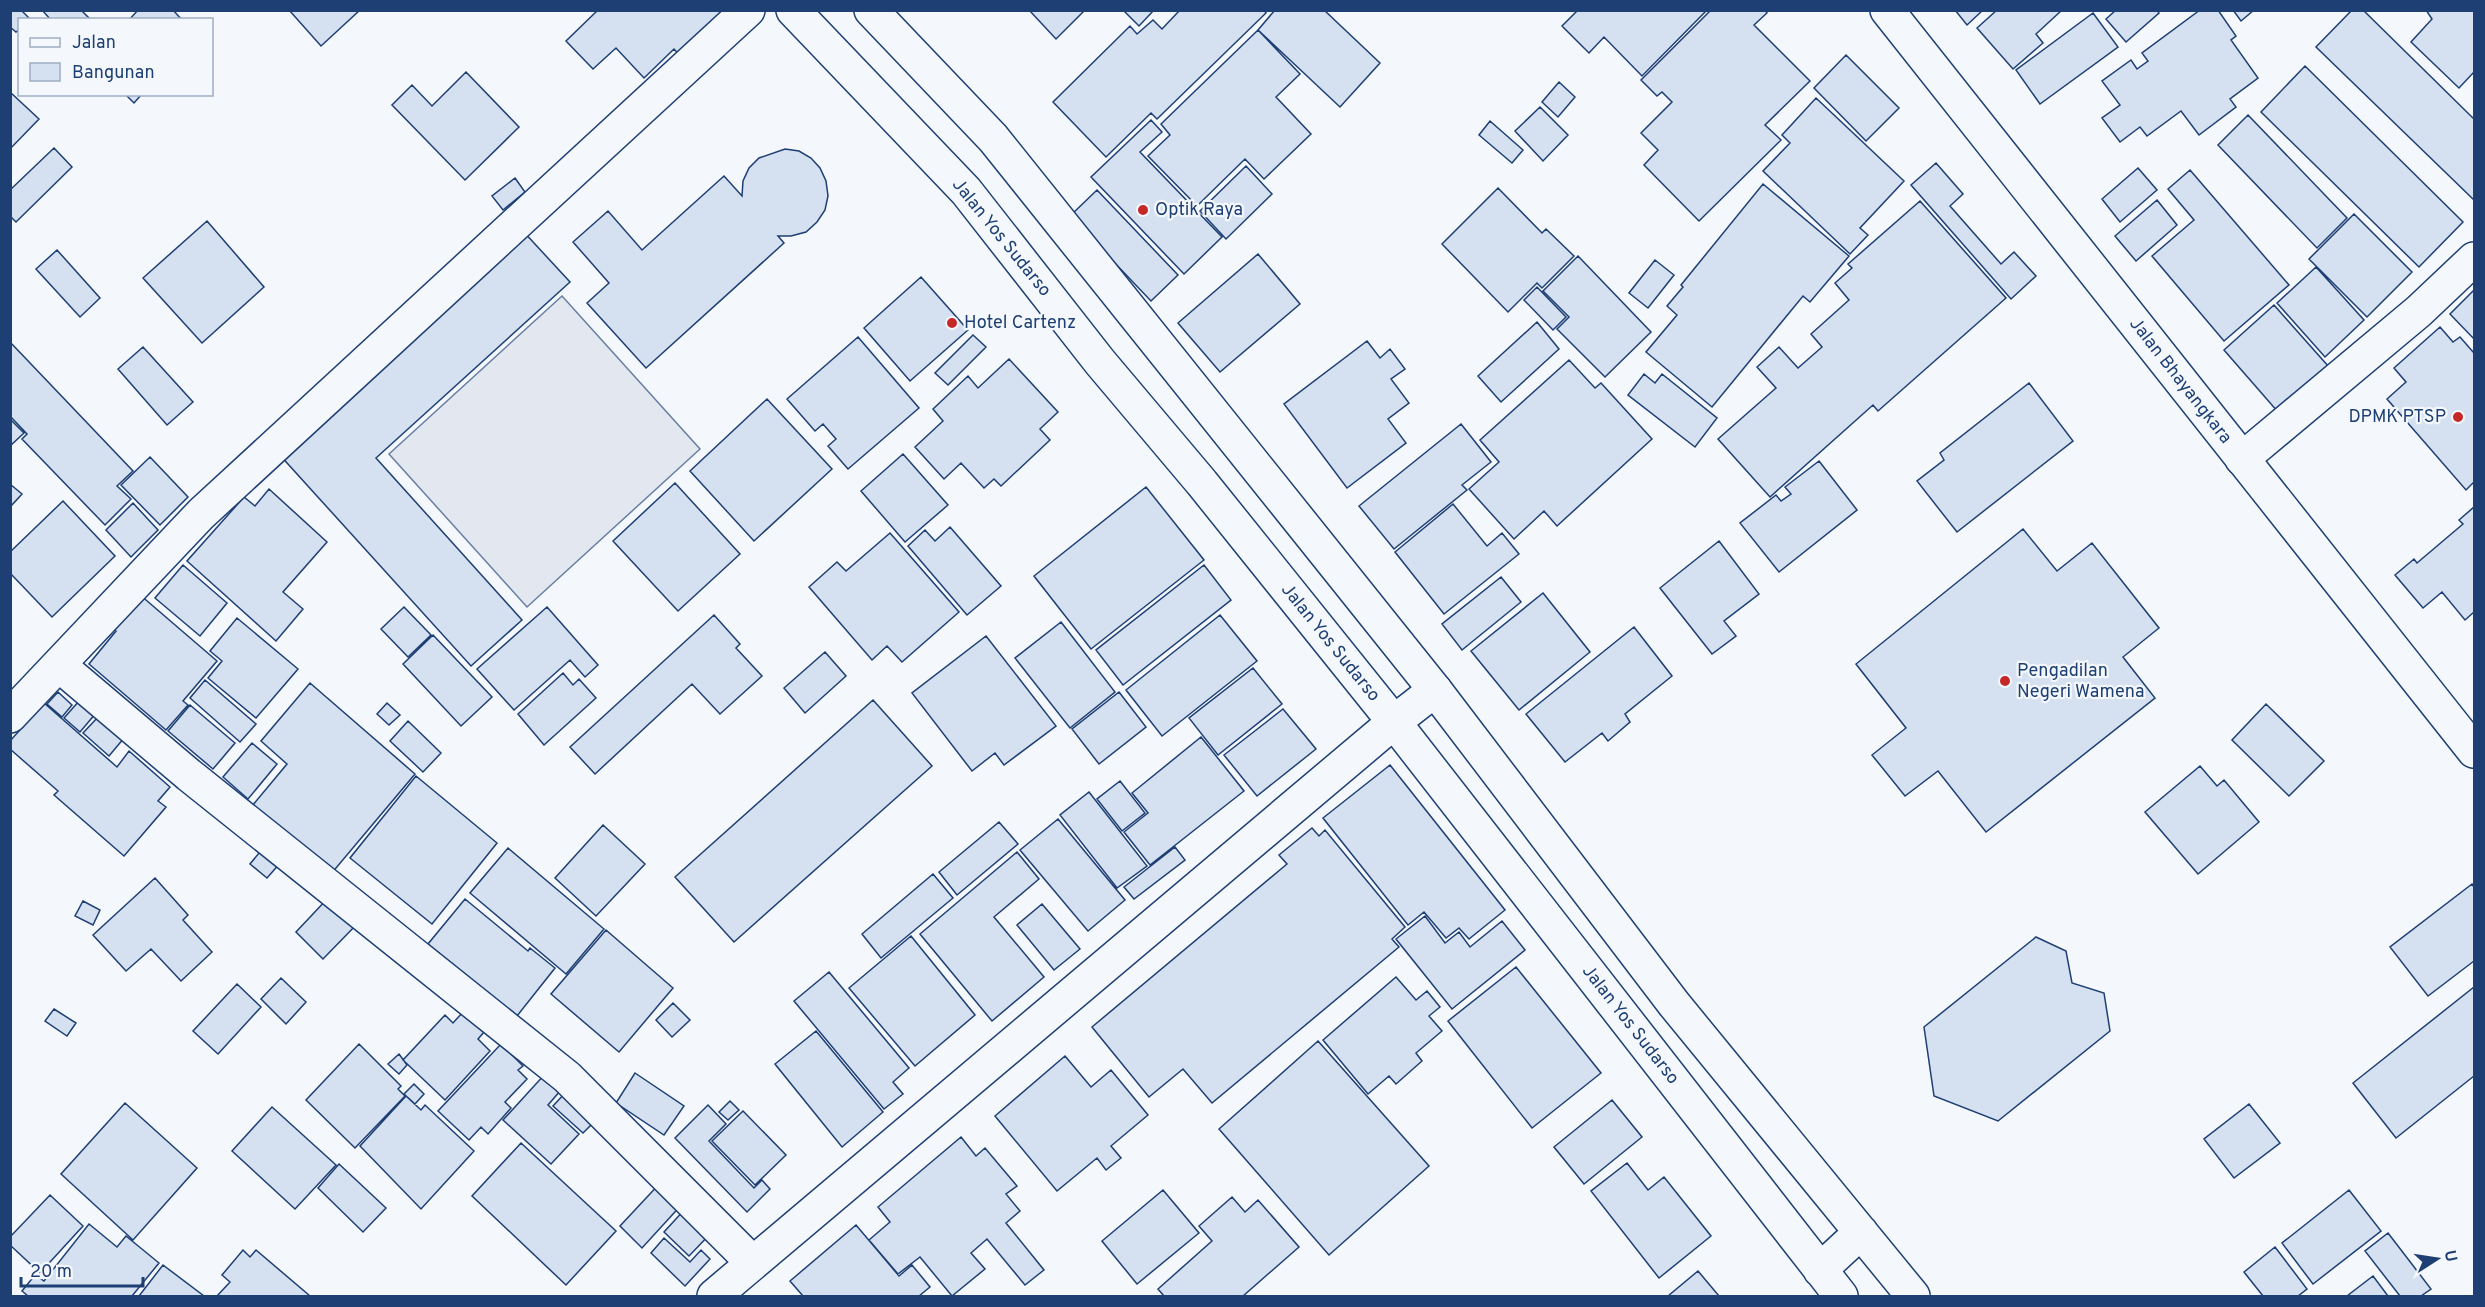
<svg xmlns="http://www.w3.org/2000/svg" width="2485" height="1307" font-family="Overpass,sans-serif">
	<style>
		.parking { fill: #e3e8f0; stroke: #687fa3; stroke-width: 1.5 }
		.building { fill: #d5e0f0; stroke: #1d3f73; stroke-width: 1.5 }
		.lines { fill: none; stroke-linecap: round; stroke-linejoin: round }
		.street-casing { stroke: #1d3f73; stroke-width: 36 }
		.secondary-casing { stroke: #1d3f73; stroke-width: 36 }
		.highway-casing { stroke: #1d3f73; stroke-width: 36 }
		.street { stroke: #f4f7fb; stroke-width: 33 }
		.secondary { stroke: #f4f7fb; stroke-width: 33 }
		.highway { stroke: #f4f7fb; stroke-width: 33 }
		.poi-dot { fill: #c62828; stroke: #f4f7fb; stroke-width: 2 }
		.labels { text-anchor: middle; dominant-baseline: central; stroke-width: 4.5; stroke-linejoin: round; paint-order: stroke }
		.poi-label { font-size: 18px; fill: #1d3f73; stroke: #f4f7fb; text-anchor: start }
		.street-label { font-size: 18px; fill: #1d3f73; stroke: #f4f7fb }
	</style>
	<rect width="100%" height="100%" fill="#f4f7fb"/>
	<path class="parking" d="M 562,296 L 700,449 L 527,607 L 389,454 Z"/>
	<path class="building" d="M 10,10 L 21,10 L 29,18 L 20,20 L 20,29 L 16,32 L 10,27 Z
		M 42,10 L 81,10 L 91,20 L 51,20 Z
		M 138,10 L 173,10 L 182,20 L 129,20 Z
		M 289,10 L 360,10 L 321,46 Z
		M 598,10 L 734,10 L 683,59 L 674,49 L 644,78 L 616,48 L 593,69 L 566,41 Z
		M 1029,10 L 1085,10 L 1056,39 Z
		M 1123,10 L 1154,10 L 1139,26 Z
		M 1180,10 L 1264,10 L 1266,13 L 1157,119 L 1151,113 L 1106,157 L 1053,102 L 1130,26 L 1137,34 L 1153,20 L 1162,29 Z
		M 1275,10 L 1324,10 L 1380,63 L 1340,107 L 1258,30 Z
		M 1578,10 L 1707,10 L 1642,76 L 1604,37 L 1589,53 L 1562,26 Z
		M 1711,10 L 1765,10 L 1767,13 L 1754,25 L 1810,81 L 1765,125 L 1781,140 L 1699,221 L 1644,165 L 1658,150 L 1641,133 L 1672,102 L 1662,92 L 1657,96 L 1641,80 Z
		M 1955,10 L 1983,10 L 1967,25 Z
		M 1997,10 L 2062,10 L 2036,34 L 2043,43 L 2013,69 L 1977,28 Z
		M 2116,10 L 2157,10 L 2159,13 L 2126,42 L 2106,19 Z
		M 2200,10 L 2218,10 L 2236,36 L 2231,40 L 2258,78 L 2230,99 L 2236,107 L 2199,135 L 2181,111 L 2147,136 L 2140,127 L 2120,142 L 2102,118 L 2120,105 L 2102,81 L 2131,60 L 2137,69 L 2148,61 L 2142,53 Z
		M 2233,10 L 2254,10 L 2241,21 Z
		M 2352,10 L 2363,10 L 2474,119 L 2474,200 L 2316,47 Z
		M 2426,10 L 2474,10 L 2474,72 L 2459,88 L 2411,42 L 2432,19 Z
		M 2093,13 L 2118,47 L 2040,104 L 2016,70 Z
		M 1258,30 L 1300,74 L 1276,97 L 1311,134 L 1264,179 L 1245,159 L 1197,206 L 1148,156 L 1170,135 L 1161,124 Z
		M 1846,55 L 1899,108 L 1866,141 L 1814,88 Z
		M 2305,66 L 2463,222 L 2419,267 L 2261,112 Z
		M 466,72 L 519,127 L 465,180 L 392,105 L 412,85 L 432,106 Z
		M 1559,82 L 1575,97 L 1558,117 L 1542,102 Z
		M 10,92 L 39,119 L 10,149 Z
		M 125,94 L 142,94 L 134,103 Z
		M 1816,98 L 1904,181 L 1860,228 L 1868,235 L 1850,254 L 1763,171 L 1790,143 L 1782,135 Z
		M 1540,107 L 1568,135 L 1543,161 L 1515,131 Z
		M 2248,115 L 2347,218 L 2317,248 L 2218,145 Z
		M 1151,120 L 1162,132 L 1140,152 L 1222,237 L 1184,274 L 1091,177 Z
		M 1490,121 L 1523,150 L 1512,163 L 1479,135 Z
		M 54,148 L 72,167 L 16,222 L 10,216 L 10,190 Z
		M 785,149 L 799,151 L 811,158 L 820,168 L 826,181 L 828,196 L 825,210 L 817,222 L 806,232 L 791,236 L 778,236 L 784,243 L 646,368 L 587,303 L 609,283 L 573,242 L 608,211 L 642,250 L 724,176 L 742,196 L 743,181 L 749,168 L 759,158 Z
		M 1936,163 L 1963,194 L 1950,206 L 2001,264 L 2014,252 L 2036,276 L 2011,299 L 1911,185 Z
		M 1246,166 L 1272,194 L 1226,239 L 1200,211 Z
		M 2138,168 L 2157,190 L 2120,222 L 2102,199 Z
		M 2190,170 L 2289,285 L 2224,341 L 2152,256 L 2194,220 L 2168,189 Z
		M 515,178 L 525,192 L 503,210 L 492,196 Z
		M 1763,184 L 1849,256 L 1810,302 L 1803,296 L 1712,407 L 1646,352 L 1677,315 L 1667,306 L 1683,287 L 1681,285 Z
		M 1498,188 L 1542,233 L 1546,229 L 1574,256 L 1542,288 L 1537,283 L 1508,312 L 1442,244 Z
		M 1097,190 L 1178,275 L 1151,301 L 1070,216 Z
		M 2157,200 L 2177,225 L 2136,261 L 2115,236 Z
		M 1920,201 L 2006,298 L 1878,411 L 1873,405 L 1770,497 L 1718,439 L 1776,388 L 1757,367 L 1779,347 L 1798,368 L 1822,347 L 1811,334 L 1849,300 L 1835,283 L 1852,268 L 1848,264 Z
		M 2354,214 L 2412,272 L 2367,317 L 2309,259 Z
		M 207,221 L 264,287 L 202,343 L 143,278 Z
		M 522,230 L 570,282 L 376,458 L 522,620 L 471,666 L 278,453 Z
		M 57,250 L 100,298 L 80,317 L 36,269 Z
		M 1258,254 L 1300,304 L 1220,372 L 1178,323 Z
		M 1578,256 L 1651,332 L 1605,377 L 1557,329 L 1569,317 L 1543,291 Z
		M 1655,260 L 1674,275 L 1648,308 L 1629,293 Z
		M 2316,267 L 2364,320 L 2325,357 L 2277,303 Z
		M 921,277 L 968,330 L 910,381 L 864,328 Z
		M 1537,287 L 1566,317 L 1553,330 L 1524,300 Z
		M 2474,290 L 2474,339 L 2450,314 Z
		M 2274,305 L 2329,367 L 2278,412 L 2224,350 Z
		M 1537,322 L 1559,349 L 1501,402 L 1478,376 Z
		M 2440,327 L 2453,342 L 2460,337 L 2474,353 L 2474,482 L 2466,490 L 2387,399 L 2406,382 L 2394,368 Z
		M 973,335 L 986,347 L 948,385 L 935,373 Z
		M 858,337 L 919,408 L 848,469 L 828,446 L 836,439 L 823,424 L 815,431 L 787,399 Z
		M 1367,341 L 1380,358 L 1390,349 L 1405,369 L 1391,379 L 1409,403 L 1388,419 L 1406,443 L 1347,488 L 1284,404 Z
		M 10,342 L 133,471 L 117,486 L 131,499 L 105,525 L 22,439 L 27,434 L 10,416 Z
		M 143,347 L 193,402 L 167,425 L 118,369 Z
		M 1009,359 L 1058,412 L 1040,429 L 1050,440 L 1001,486 L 994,479 L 984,488 L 961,463 L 944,479 L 915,447 L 943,421 L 933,409 L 968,376 L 978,388 Z
		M 1569,360 L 1595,388 L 1601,383 L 1652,439 L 1557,526 L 1544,511 L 1514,539 L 1469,489 L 1499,462 L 1480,440 Z
		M 1644,374 L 1655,383 L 1662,374 L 1717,418 L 1695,447 L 1628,395 Z
		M 2029,383 L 2073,441 L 1957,532 L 1917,481 L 1944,460 L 1940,453 Z
		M 767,399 L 832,469 L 754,541 L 690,471 Z
		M 10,419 L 24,433 L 10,446 Z
		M 1461,424 L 1491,462 L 1462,485 L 1467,490 L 1394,549 L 1359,506 Z
		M 903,454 L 948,505 L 905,542 L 861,491 Z
		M 150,457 L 188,497 L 160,525 L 121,485 Z
		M 1819,461 L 1857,510 L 1779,572 L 1740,523 L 1776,495 L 1781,501 L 1791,494 L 1785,487 Z
		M 675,483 L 740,554 L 678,611 L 613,541 Z
		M 10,484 L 22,494 L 10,507 Z
		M 1146,487 L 1204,560 L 1091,649 L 1034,576 Z
		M 269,489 L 327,542 L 283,592 L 303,609 L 276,641 L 187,561 L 244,497 L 255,506 Z
		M 63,501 L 115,556 L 52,617 L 10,573 L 10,552 Z
		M 133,503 L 158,530 L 131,557 L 106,530 Z
		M 1453,504 L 1487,546 L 1502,533 L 1519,554 L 1444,614 L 1395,552 Z
		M 2474,507 L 2474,612 L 2465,620 L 2442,592 L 2423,608 L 2395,575 L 2414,559 L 2417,563 L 2463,524 L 2459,520 Z
		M 950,527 L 1001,586 L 967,615 L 908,546 L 925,530 L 935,541 Z
		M 2023,529 L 2057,571 L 2092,543 L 2159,628 L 2123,657 L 2155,698 L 1986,832 L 1938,771 L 1905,796 L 1872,755 L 1906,728 L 1856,664 Z
		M 890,533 L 959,612 L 902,662 L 887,646 L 872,660 L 809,587 L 837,562 L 846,571 Z
		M 1719,541 L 1759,594 L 1724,621 L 1736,636 L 1712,654 L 1660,588 Z
		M 183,565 L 227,603 L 200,636 L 155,598 Z
		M 1204,565 L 1231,600 L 1123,685 L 1096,650 Z
		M 1501,577 L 1521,602 L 1462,650 L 1442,624 Z
		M 1543,593 L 1590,652 L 1519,710 L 1471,651 Z
		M 139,594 L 217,661 L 183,701 L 188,705 L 166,730 L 89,664 L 116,631 L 111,627 Z
		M 404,607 L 431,635 L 408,657 L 381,629 Z
		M 547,607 L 598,665 L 585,677 L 570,660 L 514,710 L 477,669 Z
		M 714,615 L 740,644 L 736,648 L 762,676 L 720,714 L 692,684 L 595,774 L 570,747 Z
		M 1220,615 L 1257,661 L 1162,736 L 1126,690 Z
		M 237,618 L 298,669 L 256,718 L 208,678 L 222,661 L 210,651 Z
		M 1061,622 L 1115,692 L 1070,728 L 1015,658 Z
		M 1634,627 L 1672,676 L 1625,714 L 1630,722 L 1608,741 L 1602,733 L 1565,762 L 1526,714 Z
		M 433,635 L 492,697 L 461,726 L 403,664 Z
		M 986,636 L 1056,726 L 1004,765 L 995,753 L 972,771 L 912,693 Z
		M 825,652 L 846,676 L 805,713 L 784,688 Z
		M 1253,668 L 1282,704 L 1218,755 L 1189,718 Z
		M 563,673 L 573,685 L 579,679 L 596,698 L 544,745 L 518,714 Z
		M 205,680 L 256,724 L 240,742 L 190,698 Z
		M 310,683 L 415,774 L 331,874 L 252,806 L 287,764 L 261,741 Z
		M 58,692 L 72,705 L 62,717 L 47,704 Z
		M 1119,692 L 1146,727 L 1099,764 L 1072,729 Z
		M 80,700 L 96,713 L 80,732 L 64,718 Z
		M 873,700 L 932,766 L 734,942 L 675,877 Z
		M 44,703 L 117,767 L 129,751 L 170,787 L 158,801 L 166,807 L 124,856 L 54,795 L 58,791 L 10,749 L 10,741 Z
		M 387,703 L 400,715 L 389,725 L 377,714 Z
		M 2266,704 L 2324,761 L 2289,796 L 2232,740 Z
		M 190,705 L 235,743 L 213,769 L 168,731 Z
		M 1283,709 L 1316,749 L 1257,796 L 1224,755 Z
		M 99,716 L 124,738 L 109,756 L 83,733 Z
		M 408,721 L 441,753 L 423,772 L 390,741 Z
		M 1201,737 L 1244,791 L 1150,865 L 1124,832 L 1148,813 L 1132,793 Z
		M 252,743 L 277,764 L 248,799 L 223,777 Z
		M 1390,765 L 1505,910 L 1469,939 L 1459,928 L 1446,938 L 1424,912 L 1408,925 L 1323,818 Z
		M 2200,766 L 2217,786 L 2224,780 L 2259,822 L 2198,874 L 2145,812 Z
		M 416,776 L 497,843 L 432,924 L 350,858 Z
		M 1120,781 L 1145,813 L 1122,831 L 1097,799 Z
		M 1089,792 L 1147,866 L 1117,888 L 1060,815 Z
		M 1058,819 L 1125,900 L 1088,931 L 1020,850 Z
		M 999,822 L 1018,844 L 957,895 L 939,872 Z
		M 603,825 L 645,864 L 596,916 L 555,878 Z
		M 1312,828 L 1319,836 L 1325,830 L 1405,927 L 1392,939 L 1399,947 L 1212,1103 L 1183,1069 L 1149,1097 L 1092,1027 L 1287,864 L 1279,855 Z
		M 264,847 L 281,862 L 267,878 L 250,864 Z
		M 1175,847 L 1185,860 L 1134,899 L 1124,887 Z
		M 508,848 L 604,929 L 566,974 L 470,893 Z
		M 1017,852 L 1039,879 L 994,917 L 1044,977 L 992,1021 L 920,934 Z
		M 933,874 L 953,898 L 881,958 L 862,934 Z
		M 155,878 L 188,915 L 183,920 L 212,952 L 181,981 L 151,949 L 126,971 L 93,935 Z
		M 2472,884 L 2474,887 L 2474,961 L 2428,996 L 2390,947 Z
		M 328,898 L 357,924 L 323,959 L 296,932 Z
		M 465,899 L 528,951 L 530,948 L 555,968 L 517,1016 L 428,944 Z
		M 83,901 L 100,910 L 93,925 L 75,916 Z
		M 1042,904 L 1080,949 L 1054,970 L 1017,925 Z
		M 1425,916 L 1445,943 L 1459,932 L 1470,947 L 1502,921 L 1525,950 L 1452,1009 L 1396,939 Z
		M 606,930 L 673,988 L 619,1052 L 551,994 Z
		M 911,936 L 975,1015 L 915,1066 L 849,988 Z
		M 2036,937 L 2066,951 L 2072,983 L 2104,993 L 2110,1031 L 1998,1121 L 1934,1096 L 1924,1027 Z
		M 1516,967 L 1601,1073 L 1532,1128 L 1448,1021 Z
		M 829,972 L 909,1068 L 893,1082 L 903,1094 L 884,1109 L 794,1001 Z
		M 1396,977 L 1416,1000 L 1427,991 L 1440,1007 L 1429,1016 L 1442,1031 L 1416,1053 L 1422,1061 L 1396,1084 L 1389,1076 L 1368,1094 L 1323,1040 Z
		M 281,978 L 306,1002 L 286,1024 L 261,999 Z
		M 237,984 L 261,1007 L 218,1054 L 193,1031 Z
		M 2474,987 L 2474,1076 L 2396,1138 L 2353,1083 Z
		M 673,1003 L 690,1020 L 672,1037 L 656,1020 Z
		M 54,1009 L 76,1023 L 67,1036 L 45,1021 Z
		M 463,1012 L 484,1032 L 478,1039 L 490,1051 L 445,1100 L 403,1060 L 445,1015 L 453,1023 Z
		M 816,1031 L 883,1112 L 842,1147 L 775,1064 Z
		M 1318,1041 L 1429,1166 L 1329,1255 L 1219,1129 Z
		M 359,1044 L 401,1086 L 398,1089 L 405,1096 L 355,1148 L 306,1100 Z
		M 501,1044 L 523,1066 L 518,1070 L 527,1079 L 505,1102 L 511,1108 L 488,1134 L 481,1127 L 469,1140 L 438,1111 Z
		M 399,1054 L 407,1065 L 399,1074 L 388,1064 Z
		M 1065,1056 L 1091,1087 L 1111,1070 L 1148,1115 L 1111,1146 L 1121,1158 L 1106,1170 L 1097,1158 L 1057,1191 L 995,1116 Z
		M 635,1073 L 684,1106 L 664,1135 L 616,1103 Z
		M 545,1074 L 561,1090 L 548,1105 L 579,1134 L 551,1164 L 503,1120 Z
		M 414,1084 L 424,1094 L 415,1104 L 404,1094 Z
		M 566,1092 L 596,1120 L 583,1133 L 553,1106 Z
		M 406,1096 L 421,1110 L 425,1105 L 474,1151 L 421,1209 L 360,1146 Z
		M 1612,1100 L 1642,1137 L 1584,1184 L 1554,1147 Z
		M 730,1101 L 739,1110 L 728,1120 L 719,1112 Z
		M 125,1103 L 197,1168 L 133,1240 L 61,1174 Z
		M 2249,1104 L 2280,1143 L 2234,1178 L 2204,1139 Z
		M 708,1105 L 726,1124 L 709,1141 L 754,1188 L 762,1180 L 770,1189 L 747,1212 L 675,1138 Z
		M 272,1107 L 336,1165 L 295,1209 L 232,1151 Z
		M 743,1111 L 786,1155 L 755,1185 L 712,1141 Z
		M 961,1137 L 976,1156 L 985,1148 L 1017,1186 L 1006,1194 L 1020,1211 L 1006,1223 L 1044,1270 L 1025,1285 L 987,1239 L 971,1253 L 985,1269 L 952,1296 L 920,1257 L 898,1274 L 869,1240 L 890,1222 L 878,1207 Z
		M 521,1143 L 616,1231 L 566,1285 L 472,1196 Z
		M 1627,1163 L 1648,1190 L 1664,1177 L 1711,1236 L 1659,1278 L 1591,1191 Z
		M 339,1164 L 386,1208 L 363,1232 L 318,1188 Z
		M 662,1181 L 684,1202 L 642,1248 L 620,1226 Z
		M 1163,1190 L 1199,1233 L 1137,1284 L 1102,1241 Z
		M 2349,1190 L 2381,1231 L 2313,1284 L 2282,1243 Z
		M 50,1195 L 83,1226 L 40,1273 L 10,1245 L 10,1237 Z
		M 1232,1197 L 1245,1212 L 1258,1200 L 1299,1247 L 1243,1296 L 1164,1296 L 1158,1289 L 1212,1241 L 1199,1226 Z
		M 686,1208 L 712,1232 L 689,1256 L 664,1232 Z
		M 89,1224 L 117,1247 L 126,1236 L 159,1263 L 132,1296 L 28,1296 L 22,1291 L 35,1275 L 44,1281 Z
		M 856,1225 L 899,1276 L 912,1265 L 930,1287 L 919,1296 L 803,1296 L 790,1281 Z
		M 2388,1233 L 2431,1289 L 2421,1296 L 2400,1296 L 2365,1251 Z
		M 664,1238 L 690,1262 L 701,1250 L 710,1259 L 685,1286 L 651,1253 Z
		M 2275,1247 L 2307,1289 L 2298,1296 L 2263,1296 L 2244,1272 Z
		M 243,1250 L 250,1257 L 256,1250 L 310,1296 L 217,1296 L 230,1282 L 222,1275 Z
		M 163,1265 L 204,1296 L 139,1296 Z
		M 1698,1271 L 1719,1296 L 1668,1296 Z
		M 2373,1276 L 2388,1296 L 2347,1296 Z"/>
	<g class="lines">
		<defs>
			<path id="street" d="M 2242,459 L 2419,311 L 2474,259
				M 59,665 L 189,775 L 567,1077 L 753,1263
				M 10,716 L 201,514 L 748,10
				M 714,1296 L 1394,722 L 1435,690"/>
			<path id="secondary" d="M 1887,10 L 2474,751"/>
			<path id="highway" d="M 793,10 L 966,191 L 1100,362 L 1202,483 L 1394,722 L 1841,1296
				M 871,10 L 993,138 L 1435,690 L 1674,1004 L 1913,1296
				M 1820,1270 L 1861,1232"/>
		</defs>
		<use href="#street" class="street-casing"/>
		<use href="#secondary" class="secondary-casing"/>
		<use href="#highway" class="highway-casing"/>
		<use href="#street" class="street"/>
		<use href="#secondary" class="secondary"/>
		<use href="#highway" class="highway"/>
	</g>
	<g class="poi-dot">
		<circle cx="1143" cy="210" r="6"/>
		<circle cx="952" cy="323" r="6"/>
		<circle cx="2458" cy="417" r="6"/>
		<circle cx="2005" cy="681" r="6"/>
	</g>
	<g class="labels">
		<g class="poi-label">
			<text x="1155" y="210">Optik Raya</text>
			<text x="964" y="323">Hotel Cartenz</text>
			<text x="2446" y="417" text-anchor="end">DPMK PTSP</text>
			<text x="2017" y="671">Pengadilan<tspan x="2017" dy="21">Negeri Wamena</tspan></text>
		</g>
		<g class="street-label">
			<text transform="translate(1001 238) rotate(51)">Jalan Yos Sudarso</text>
			<text transform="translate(2180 381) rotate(52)">Jalan Bhayangkara</text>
			<text transform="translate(1330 643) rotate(51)">Jalan Yos Sudarso</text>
			<text transform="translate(1630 1025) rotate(52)">Jalan Yos Sudarso</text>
		</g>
	</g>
	<rect width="2485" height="1307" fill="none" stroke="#1d3f73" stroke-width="24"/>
	<rect x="18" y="18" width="195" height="78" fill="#f4f7fb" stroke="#9eadc5" stroke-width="1.5"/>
	<rect x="30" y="38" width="30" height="9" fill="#f4f7fb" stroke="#9eadc5" stroke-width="1.5"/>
	<text x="72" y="48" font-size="18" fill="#1d3f73">Jalan</text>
	<rect x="30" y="63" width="30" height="18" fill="#d5e0f0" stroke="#9eadc5" stroke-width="1.5"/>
	<text x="72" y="78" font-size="18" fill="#1d3f73">Bangunan</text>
	<g transform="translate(2437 1259) rotate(78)" stroke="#f4f7fb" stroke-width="4.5" paint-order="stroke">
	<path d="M0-4.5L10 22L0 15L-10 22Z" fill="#1d3f73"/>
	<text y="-9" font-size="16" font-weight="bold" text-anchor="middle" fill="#1d3f73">U</text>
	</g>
	<path d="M21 1277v9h122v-9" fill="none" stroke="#1d3f73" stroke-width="3"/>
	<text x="30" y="1277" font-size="18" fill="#1d3f73" stroke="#f4f7fb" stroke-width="4.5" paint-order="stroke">20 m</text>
</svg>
